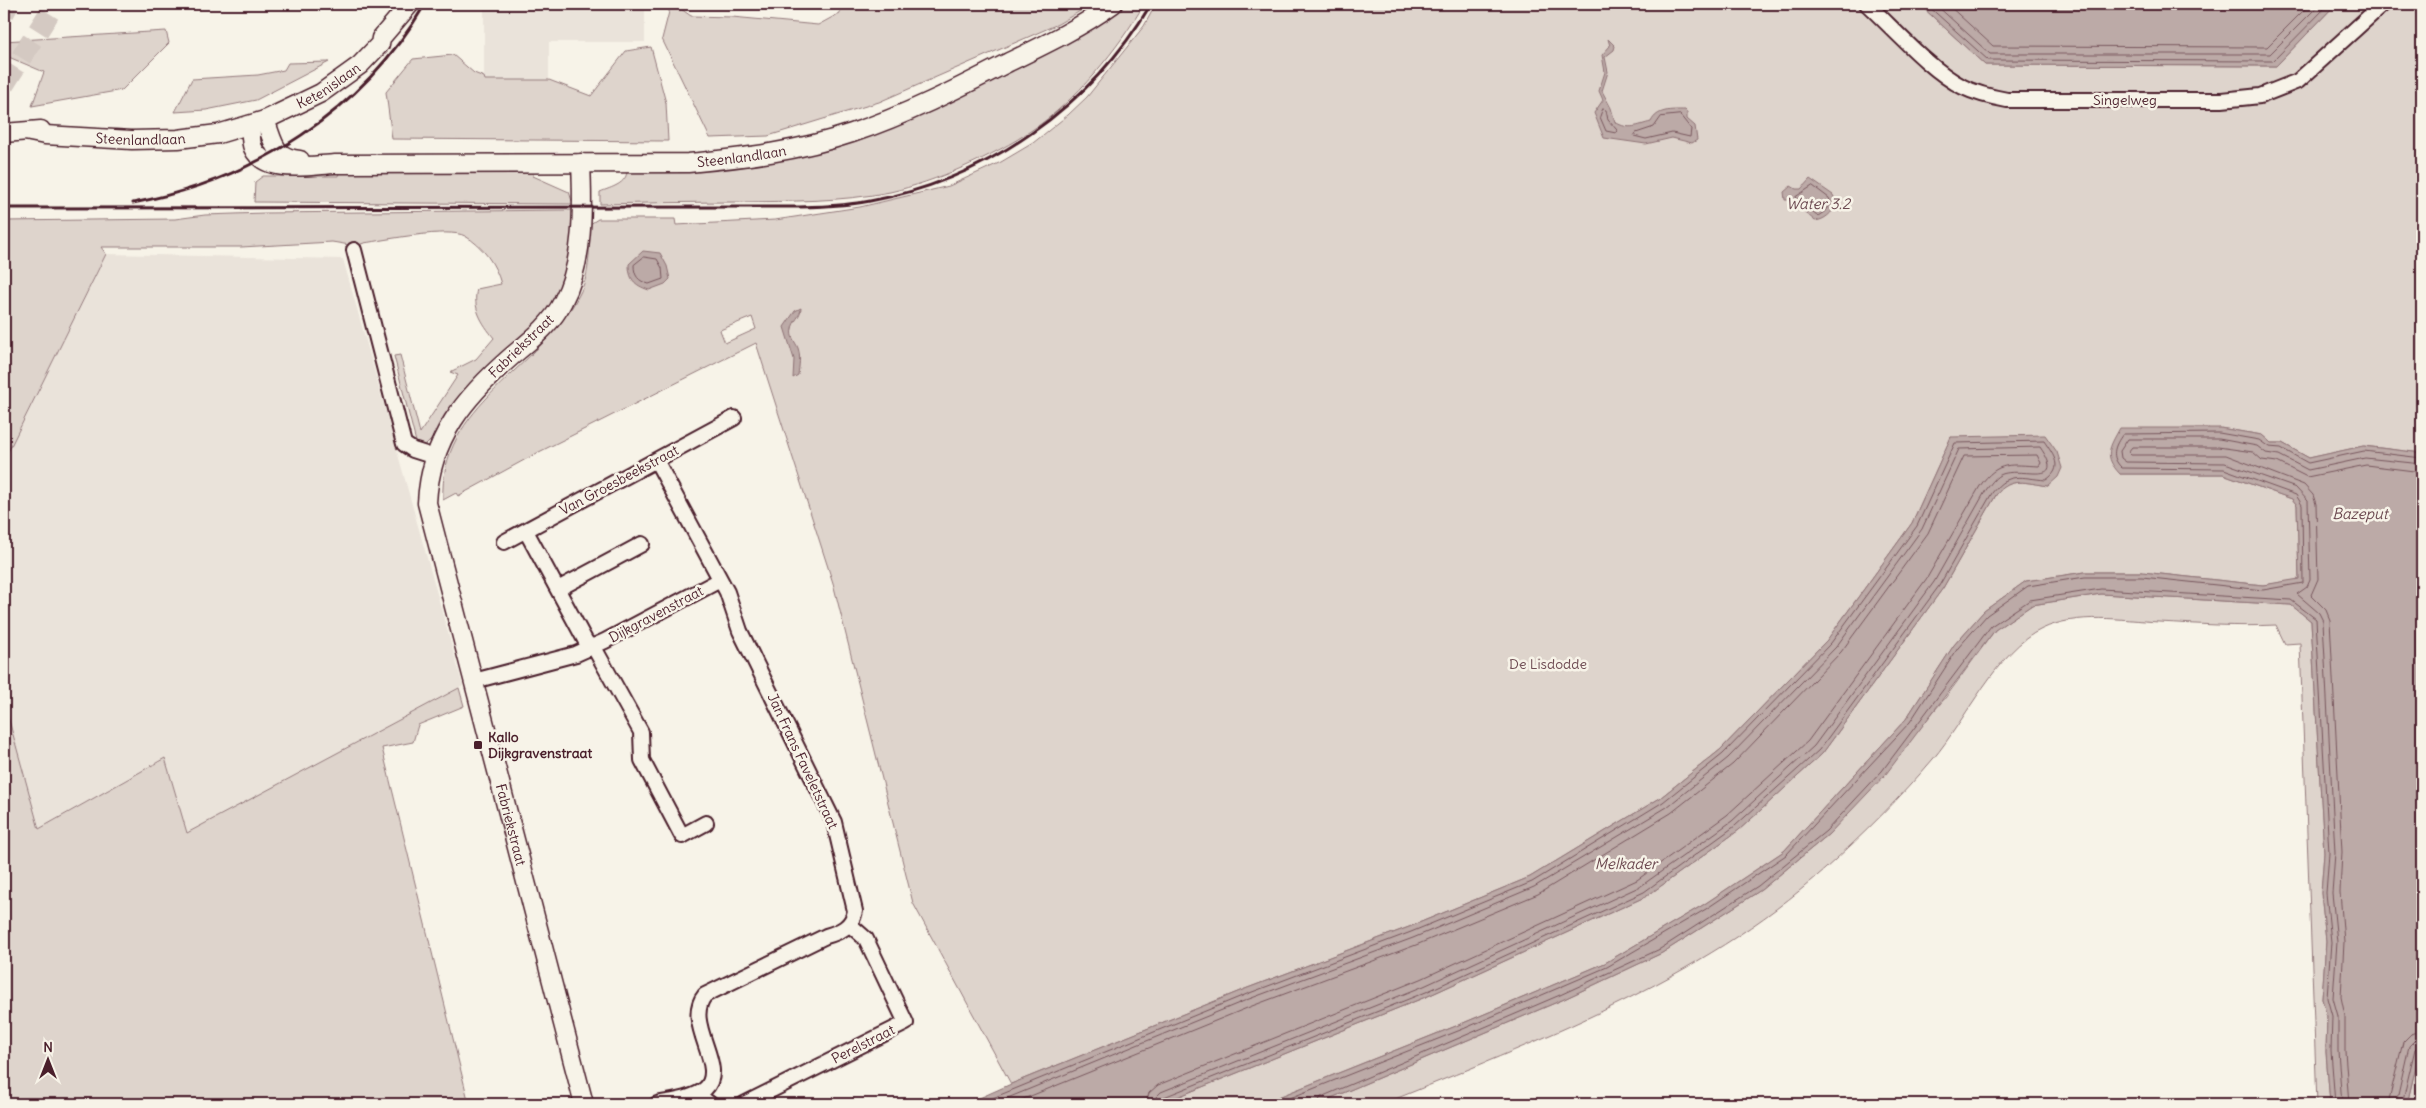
<svg xmlns="http://www.w3.org/2000/svg" width="2426" height="1108" font-family="Delius,sans-serif">
	<style>
		.built { fill: #eae3da }
		.green { fill: #ded4cc; stroke: #947a7c; fill-rule: evenodd }
		.water { fill: #bcaaa7; stroke: #8e7275 }
		.lines { fill: none; stroke-linecap: round; stroke-linejoin: round }
		.shore { stroke: #78575d; stroke-width: 1 }
		.highway-tunnel { stroke: #d4c9c2; stroke-width: 21; stroke-dasharray: 21 11; stroke-linecap: butt }
		.minor-casing { stroke: #4a1f2b; stroke-width: 18 }
		.major-casing { stroke: #4a1f2b; stroke-width: 21 }
		.minor { stroke: #f7f3e8; stroke-width: 14 }
		.major { stroke: #f7f3e8; stroke-width: 18 }
		.rail { stroke: #4a1f2b; stroke-width: 3 }
		.poi-dot { fill: #4a1f2b; stroke: #f7f3e8; stroke-width: 2 }
		.labels { text-anchor: middle; dominant-baseline: central; stroke-width: 5; stroke-linejoin: round; paint-order: stroke }
		.street-label { font-size: 14px; fill: #4a1f2b; stroke: #f7f3e8 }
		.park-label { font-size: 14px; fill: #6f4c53; stroke: #f7f3e8 }
		.poi-label { font-size: 14px; font-weight: bold; fill: #4a1f2b; stroke: #f7f3e8; text-anchor: start }
		.water-label { font-size: 15px; font-style: italic; fill: #6c4950; stroke: #f7f3e8 }
	</style>
	<rect width="100%" height="100%" fill="#f7f3e8"/>
	<filter id="ink" filterUnits="userSpaceOnUse"><feTurbulence type="fractalNoise" baseFrequency=".02" numOctaves="2"/><feDisplacementMap in="SourceGraphic" scale="10" xChannelSelector="R" yChannelSelector="G"/><feConvolveMatrix kernelMatrix="1 2 1 2 8 2 1 2 1" color-interpolation-filters="sRGB"/></filter>
	<g filter="url(#ink)">
		<path class="built" d="M 484,4 L 645,4 L 645,42 L 549,42 L 549,80 L 484,80 Z
			M 106,254 L 343,259 L 463,686 L 187,834 L 165,758 L 39,829 L 4,702 L 4,460 Z"/>
		<path class="green" d="M 671,4 L 674,4 L 691,16 L 732,17 L 818,25 L 840,13 L 840,4 L 1092,4 L 1058,24 L 879,102 L 768,136 L 710,138 L 662,39 Z
			M 1124,4 L 1144,4 C 1119,48 1075,102 1032,130 C 994,156 935,182 890,192 C 840,202 790,201 740,202 C 693,202 647,203 600,204 L 600,192 C 612,187 627,184 627,170 C 673,167 721,168 767,162 C 857,150 937,109 1017,68 C 1053,49 1094,31 1124,4 Z
			M 1156,4 L 1919,4 L 1985,65 L 2276,66 L 2336,4 L 2422,4 L 2422,453 L 2364,446 L 2309,458 L 2282,443 L 2271,443 L 2262,435 L 2220,428 L 2120,474 L 2223,474 L 2292,499 L 2297,505 L 2299,580 L 2263,585 L 2142,572 L 2085,572 L 2026,581 L 1984,611 L 1954,645 L 1906,719 L 1784,851 L 1703,905 L 1605,963 L 1461,1024 L 1261,1104 L 1160,1104 L 1428,996 L 1647,896 L 1739,830 L 1822,754 L 1943,588 L 1996,495 C 2011,476 2026,483 2048,486 L 1951,437 L 1912,523 L 1827,640 L 1720,750 L 1660,798 L 1530,877 L 1409,927 L 1245,989 L 1011,1084 L 913,903 L 833,583 L 756,343 L 539,452 L 458,496 L 456,493 L 443,500 C 438,405 541,369 579,295 C 591,273 589,247 590,224 L 598,219 L 675,219 L 676,225 L 775,220 L 860,207 L 949,186 L 1001,162 L 1033,143 L 1068,115 L 1087,97 L 1144,26 ZM 752,317 L 756,329 L 725,343 L 720,330 Z
			M 166,31 L 169,43 L 122,90 L 32,106 L 44,72 L 4,55 L 4,41 Z
			M 651,47 L 666,103 L 668,141 L 392,139 L 386,92 L 413,59 L 453,55 L 474,73 L 484,77 L 485,80 L 549,80 L 591,96 L 626,51 Z
			M 329,62 L 256,100 L 206,110 L 175,112 L 192,79 L 258,75 L 284,70 L 288,63 Z
			M 533,171 L 533,176 L 569,192 L 573,204 L 254,202 L 255,182 L 263,176 L 338,176 L 339,172 Z
			M 573,210 L 572,257 L 555,300 L 534,329 L 474,382 L 452,406 L 431,440 L 425,446 L 417,446 L 394,356 L 400,355 L 420,433 L 458,375 L 450,372 L 476,359 L 494,338 C 482,323 472,308 477,289 L 501,284 C 496,265 483,246 465,236 C 449,227 384,240 364,243 L 356,246 L 332,242 L 241,247 L 101,247 L 106,254 L 4,460 L 4,221 L 175,219 L 205,215 L 264,213 Z
			M 2101,594 L 2291,605 L 2311,621 L 2324,853 L 2321,893 L 2326,941 L 2322,999 L 2327,1016 L 2326,1052 L 2330,1104 L 2317,1104 L 2300,643 L 2285,644 L 2276,625 C 2237,627 2198,624 2159,622 C 2121,620 2078,612 2042,629 C 1998,649 1965,721 1933,759 C 1900,798 1863,835 1825,869 C 1699,982 1537,1041 1383,1104 L 1417,1102 L 1417,1104 L 1317,1104 L 1562,1000 L 1662,953 L 1761,890 L 1829,834 L 1946,697 L 1995,630 L 2032,605 Z
			M 459,688 L 464,706 L 418,725 L 413,742 L 382,748 L 469,1104 L 4,1104 L 4,702 L 39,829 L 165,758 L 187,833 Z
			M 2422,1041 L 2422,1104 L 2407,1104 Z"/>
		<path class="water" d="M 1919,4 L 2336,4 L 2276,66 L 1985,65 Z
			M 1608,39 L 1615,46 L 1614,50 L 1605,57 L 1608,72 L 1602,91 L 1611,108 L 1615,122 C 1629,131 1638,125 1651,122 C 1657,109 1671,110 1685,110 L 1687,112 L 1687,119 L 1695,126 L 1697,140 L 1692,143 L 1672,138 L 1646,144 L 1604,138 L 1594,113 L 1603,100 L 1599,91 L 1605,72 L 1602,55 L 1610,46 Z
			M 1810,179 L 1833,195 L 1837,204 C 1832,213 1825,220 1815,221 L 1791,200 L 1785,200 L 1784,192 L 1791,186 L 1796,189 L 1801,189 Z
			M 643,251 L 660,253 L 667,266 L 670,279 L 665,284 L 649,290 C 634,285 629,279 629,264 Z
			M 801,308 C 801,316 793,321 792,329 C 790,337 795,341 798,348 C 801,357 799,366 798,375 L 793,378 L 794,359 L 784,327 L 795,311 Z
			M 2120,428 L 2220,428 L 2262,435 L 2271,443 L 2282,443 L 2309,458 L 2363,446 L 2422,453 L 2422,1041 L 2407,1104 L 2330,1104 L 2326,1052 L 2327,1016 L 2322,999 L 2326,941 L 2321,893 L 2324,853 L 2311,621 L 2291,605 L 2101,594 L 2032,605 L 1995,630 L 1886,774 L 1829,834 L 1761,890 L 1662,953 L 1562,1000 L 1317,1104 L 1261,1104 L 1461,1024 L 1605,963 L 1703,905 L 1784,851 L 1906,719 L 1954,645 L 1984,611 L 2026,581 L 2085,572 L 2142,572 L 2263,585 L 2299,579 L 2297,505 L 2292,499 L 2223,474 L 2120,474 C 2103,456 2109,448 2120,428 Z
			M 2045,435 L 2057,452 L 2062,468 L 2058,477 L 2048,486 C 2026,483 2011,476 1996,495 L 1943,588 L 1822,754 L 1739,830 L 1647,896 L 1428,996 L 1160,1104 L 966,1104 L 1011,1084 L 1245,989 L 1409,927 L 1530,877 L 1660,798 L 1720,750 L 1827,640 L 1912,523 L 1951,437 Z"/>
		<g class="lines">
			<path class="shore" d="M 1926,4 L 1988,60 L 2273,61 L 2329,4
				M 1935,4 L 1990,54 L 2270,54 L 2320,4
				M 1947,4 L 1993,46 L 2267,47 L 2310,4
				M 1603,109 L 1606,110 L 1608,120 L 1617,130 L 1616,133 L 1606,131 L 1600,117 Z
				M 1680,115 L 1691,129 L 1690,137 L 1672,133 L 1646,139 L 1634,136 L 1636,133 L 1654,127 L 1661,117 Z
				M 1813,186 L 1829,198 L 1831,203 L 1824,212 L 1818,216 L 1796,197 Z
				M 644,257 L 657,259 L 662,268 L 663,279 L 649,284 C 638,281 634,276 634,265 Z
				M 978,1104 L 1247,994 L 1411,932 L 1532,882 L 1663,802 L 1723,754 L 1831,643 L 1917,526 L 1955,443 L 2044,441 C 2054,456 2064,468 2046,480 C 2021,478 2009,471 1992,493 L 1939,586 L 1819,750 L 1735,826 L 1644,892 L 1426,992 L 1164,1097 L 1160,1104
				M 993,1104 L 1249,999 L 1413,938 L 1534,887 L 1667,807 L 1728,758 L 1836,647 L 1922,529 L 1959,449 L 2040,447 C 2069,489 2020,465 2000,475 C 1994,478 1990,485 1986,490 L 1934,582 L 1814,746 L 1732,821 L 1641,886 L 1424,986 L 1161,1092 L 1156,1097 L 1154,1104
				M 1011,1104 L 1252,1006 L 1416,945 L 1538,894 L 1671,813 L 1733,764 L 1841,652 L 1928,533 L 1964,456 L 2037,455 L 2041,463 L 2039,466 C 2011,465 1998,460 1980,486 L 1927,578 L 1808,741 L 1727,815 L 1637,880 L 1421,979 L 1158,1085 L 1149,1093 L 1146,1104
				M 1275,1104 L 1463,1029 L 1607,967 L 1706,909 L 1786,855 L 1910,722 L 1958,648 L 1987,615 L 2028,586 L 2085,577 L 2142,577 L 2263,590 L 2303,583 L 2302,505 L 2296,495 L 2224,469 L 2122,468 C 2110,457 2114,446 2123,434 L 2219,433 L 2259,440 L 2269,447 L 2281,448 L 2308,463 L 2364,451 L 2422,458
				M 1317,1104 L 1321,1097 L 1560,995 L 1660,949 L 1758,886 L 1826,831 L 1882,771 L 1991,626 L 2030,600 L 2101,589 L 2291,600 L 2316,619 L 2329,853 L 2326,893 L 2331,942 L 2327,998 L 2332,1016 L 2331,1051 L 2335,1104
				M 2342,1104 L 2338,1051 L 2338,1016 L 2333,998 L 2337,942 L 2332,893 L 2335,853 L 2323,621 L 2319,613 L 2297,594 L 2307,587 L 2310,580 L 2308,501 L 2296,488 L 2225,463 L 2126,462 L 2121,458 L 2120,451 L 2128,439 L 2219,439 L 2257,446 L 2266,453 L 2279,455 L 2308,470 L 2365,458 L 2422,464
				M 2349,1104 L 2345,1051 L 2345,1016 L 2341,997 L 2344,942 L 2340,892 L 2342,852 L 2330,620 L 2326,610 L 2311,595 L 2318,579 L 2316,504 L 2313,495 L 2304,485 L 2226,455 L 2131,455 L 2128,452 L 2132,447 L 2218,447 L 2253,452 L 2262,460 L 2277,462 L 2307,477 L 2366,465 L 2422,472
				M 2388,1104 L 2403,1042 L 2411,1034 L 2422,1031
				M 2396,1104 L 2409,1046 L 2415,1040 L 2422,1039
				M 2402,1104 L 2415,1049 L 2422,1045"/>
			<path class="highway-tunnel" d="M 4,13 L 9,4
				M 4,85 L 55,4"/>
			<defs>
				<path id="minor" d="M 1867,4 C 1894,29 1931,71 1963,87 C 1977,94 1991,97 2007,100 L 2222,100 L 2260,96 L 2298,81 L 2383,4
					M 354,250 L 404,444 L 413,450 L 435,457
					M 656,460 L 727,592 L 740,631 L 834,822 L 855,911 C 852,927 840,932 826,936 L 705,995 C 682,1023 729,1067 705,1089 C 694,1099 671,1101 657,1104
					M 526,531 L 586,642 L 596,651 L 641,732 L 642,760 L 682,836 L 706,823
					M 504,542 L 734,418
					M 558,589 L 642,544
					M 474,681 L 576,654 L 605,641 L 720,580
					M 697,1094 L 710,1104
					M 744,1104 L 906,1023 L 866,939 L 849,924"/>
				<g id="major">
					<path d="M 265,120 C 274,142 273,158 300,160"/>
					<path id="s1" d="M 251,125 C 251,132 250,141 253,148 C 265,175 312,165 335,164 L 688,163 C 743,158 799,151 852,133 C 906,115 957,89 1007,63 C 1044,45 1080,28 1113,4"/>
					<path id="s2" d="M 30,132 L 45,135 L 132,140 L 178,139 L 218,134 L 265,120 L 321,93 L 360,65 L 380,44 L 381,38 L 410,4"/>
					<path d="M 4,133 L 41,130"/>
					<path id="s3" d="M 581,163 C 583,207 584,262 563,301 C 552,324 531,340 512,356 C 465,397 430,438 427,503 L 584,1104"/>
				</g>
			</defs>
			<use href="#minor" class="minor-casing"/>
			<use href="#major" class="major-casing"/>
			<use href="#minor" class="minor"/>
			<use href="#major" class="major"/>
			<path class="rail" d="M 133,203 C 255,180 362,112 425,4
				M 4,208 L 787,207 C 815,207 843,206 870,201 C 987,180 1091,106 1151,4"/>
		</g>
	</g>
	<rect class="poi-dot" x="473" y="740" width="10" height="10" rx="2.5"/>
	<g class="labels">
		<g class="street-label">
			<text stroke="none"><textPath href="#s2" startOffset="310">Ketenislaan</textPath></text>
			<text x="2125" y="100">Singelweg</text>
			<text stroke="none"><textPath href="#s2" startOffset="111">Steenlandlaan</textPath></text>
			<text stroke="none"><textPath href="#s1" startOffset="519">Steenlandlaan</textPath></text>
			<text transform="translate(521 346) rotate(-44)">Fabriekstraat</text>
			<text transform="translate(619 480) rotate(-28)">Van Groesbeekstraat</text>
			<text transform="translate(656 614) rotate(-28)">Dijkgravenstraat</text>
			<text transform="translate(803 761) rotate(65)">Jan Frans Faveletstraat</text>
			<text stroke="none"><textPath href="#s3" startOffset="724">Fabriekstraat</textPath></text>
			<text transform="translate(863 1044) rotate(-27)">Perelstraat</text>
		</g>
		<g class="park-label">
			<text x="1548" y="664">De Lisdodde</text>
		</g>
		<g class="poi-label">
			<text x="488" y="737">Kallo<tspan x="488" dy="16">Dijkgravenstraat</tspan></text>
		</g>
		<g class="water-label">
			<text x="1818" y="203">Water 3.2</text>
			<text x="2360" y="513">Bazeput</text>
			<text x="1626" y="863">Melkader</text>
		</g>
	</g>
	<rect width="2426" height="1108" fill="none" stroke="#f7f3e8" stroke-width="20"/>
	<rect x="10" y="10" width="2406" height="1088" fill="none" stroke="#4a1f2b" stroke-width="2" filter="url(#ink)"/>
	<g transform="translate(48 1060)" stroke="#f7f3e8" stroke-width="4" paint-order="stroke">
	<path d="M0-4L9 19L0 12L-9 19Z" fill="#4a1f2b"/>
	<text y="-8" font-size="14" font-weight="bold" text-anchor="middle" fill="#4a1f2b">N</text>
	</g>
</svg>
